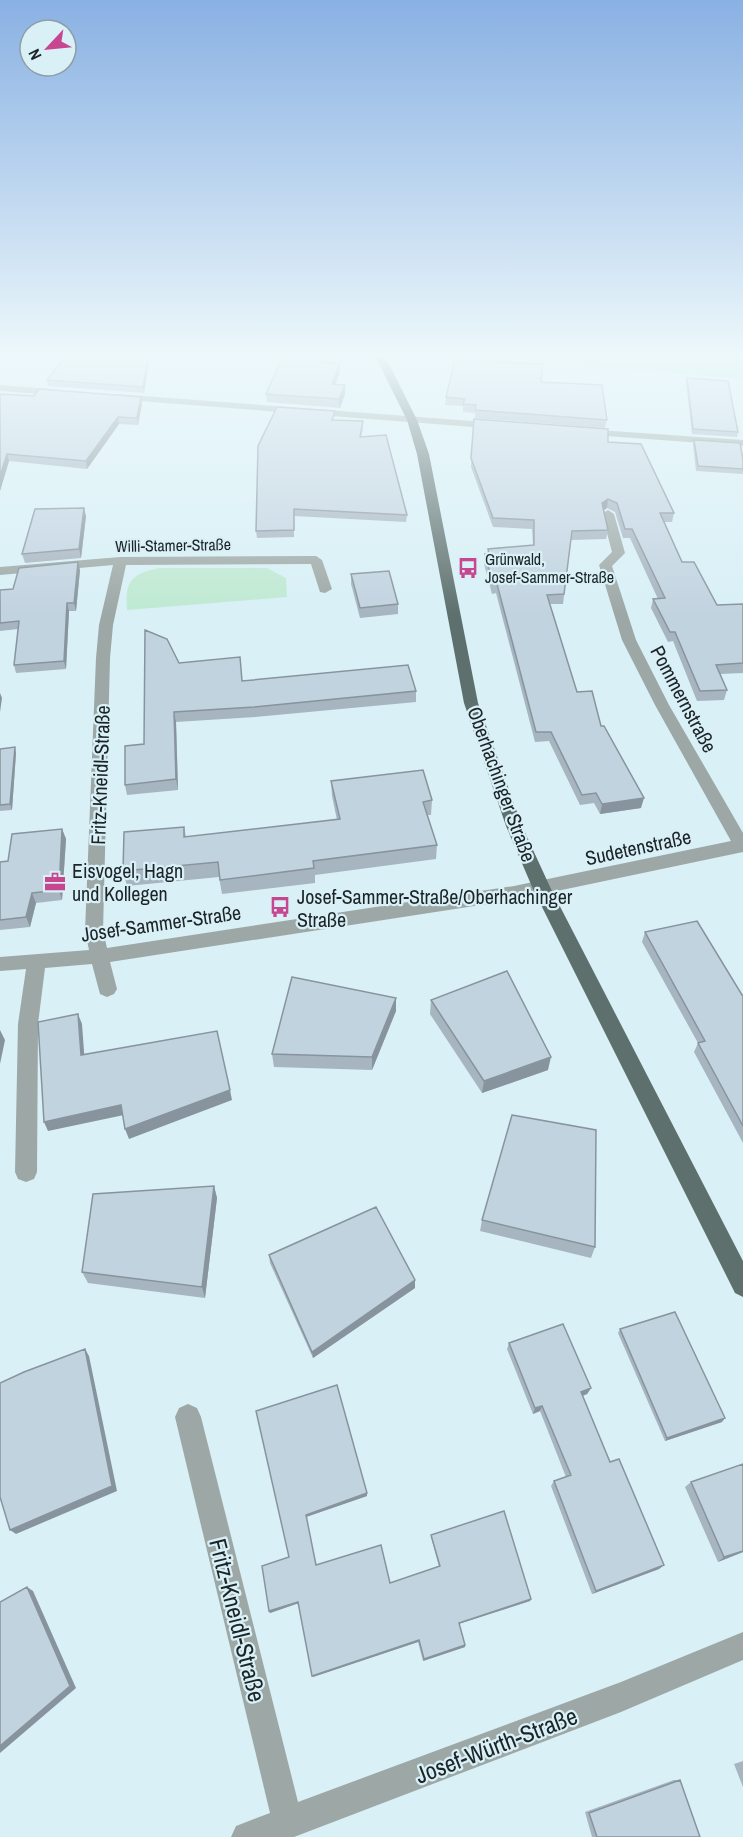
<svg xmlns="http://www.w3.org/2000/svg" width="743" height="1837" font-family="'Archivo Narrow',sans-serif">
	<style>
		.green { fill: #bfe9d2 }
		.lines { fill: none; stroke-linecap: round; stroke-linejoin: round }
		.minor { fill: #9da8a6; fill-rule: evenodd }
		.major { fill: #5e706e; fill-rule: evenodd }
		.wall { fill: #a7b5c1 }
		.shaded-wall { fill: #88949d }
		.building { fill: #c2d3e0; stroke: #88949d; stroke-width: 1.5 }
		.labels { text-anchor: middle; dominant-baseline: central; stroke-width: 4.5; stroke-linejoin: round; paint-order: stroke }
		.far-street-label { font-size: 16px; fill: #1c2427; stroke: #d8f0f6 }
		.far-poi-label { font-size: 16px; fill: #1c2427; stroke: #d8f0f6; text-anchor: start }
		.street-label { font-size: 20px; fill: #1c2427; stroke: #d8f0f6 }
		.poi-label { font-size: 20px; fill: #1c2427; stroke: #d8f0f6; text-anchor: start }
		.near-street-label { font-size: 24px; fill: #1c2427; stroke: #d8f0f6 }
	</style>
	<rect width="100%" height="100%" fill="#d8f0f6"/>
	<path class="green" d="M 454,356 L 743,356 L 743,379 Z
		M 159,568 L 267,568 L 286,578 L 287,597 L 127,610 C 125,581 131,574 159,568 Z"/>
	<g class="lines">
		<path class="minor" d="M 0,385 L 62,390 L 67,393 L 62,396 L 0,391 Z
			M 117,394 L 499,423 L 504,426 L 499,429 L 113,399 L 112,397 Z
			M 583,429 L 743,440 L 743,446 L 579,434 L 579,430 Z
			M 608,510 L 614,514 L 625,553 L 612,566 L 636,640 L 669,705 L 743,833 L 743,852 L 514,900 L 110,962 L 117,989 L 114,994 L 107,997 L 100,994 L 92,964 L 45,968 L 38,1024 L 37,1172 L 34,1179 L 26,1182 L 18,1179 L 15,1172 L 18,1024 L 26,969 L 0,971 L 0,957 L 89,950 L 85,931 L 96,658 L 99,625 L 113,565 L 0,575 L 0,567 L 120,557 L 316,556 L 322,560 L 332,589 L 325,593 L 320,592 L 311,564 L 126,565 L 113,625 L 110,658 L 103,931 L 107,948 L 514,886 L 731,841 L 655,705 L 622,640 L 599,565 L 612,552 L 602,514 Z
			M 188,1404 L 197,1408 L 201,1417 L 298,1802 L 621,1682 L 743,1632 L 743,1660 L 621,1712 L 294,1837 L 231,1837 L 236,1826 L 270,1813 L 175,1417 L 179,1408 Z"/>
		<path class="major" d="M 375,356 L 385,356 L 417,420 L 429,454 L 478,703 L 522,826 L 551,889 L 743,1261 L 743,1297 L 735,1293 L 533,889 L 506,826 L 464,703 L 417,454 L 407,420 Z"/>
	</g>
	<path class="wall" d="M 65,356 L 150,356 L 144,393 L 48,386 L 47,380 Z
		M 324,362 L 340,372 L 335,384 L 345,394 L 340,408 L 267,402 L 266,394 Z
		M 687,378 L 738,432 L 737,437 L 692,434 L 686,383 Z
		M 541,382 L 607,420 L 605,428 L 475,418 L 475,413 L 463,412 L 463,406 L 445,405 L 446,397 Z
		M 0,394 L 142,404 L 138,425 L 119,424 L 87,469 L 9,461 L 0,491 Z
		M 336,418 L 335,420 L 363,428 L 361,437 L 407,515 L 406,522 L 294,516 L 294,537 L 257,538 L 256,531 Z
		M 474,419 L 608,442 L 674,513 L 672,522 L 664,522 L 682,562 L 717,605 L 743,604 L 743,673 L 720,674 L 727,690 L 724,700 L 697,701 L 673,641 L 668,642 L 651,608 L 653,599 L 658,599 L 630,538 L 623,538 L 615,512 L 607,508 L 604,510 L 608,530 L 606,539 L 571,540 L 563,604 L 550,604 L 577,692 L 601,726 L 641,808 L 600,814 L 594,803 L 580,805 L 549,741 L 535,742 L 496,593 L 492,594 L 484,564 L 485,554 L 488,554 L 488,549 L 533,545 L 532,529 L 493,527 L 471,467 Z
		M 694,440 L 743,460 L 743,474 L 696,471 L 693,445 Z
		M 86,516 L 81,558 L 25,563 L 22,554 Z
		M 80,570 L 76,611 L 69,611 L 66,669 L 16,673 L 14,665 L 18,629 L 0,631 L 0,590 L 13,589 Z
		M 351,574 L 398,604 L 398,614 L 360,618 L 351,584 Z
		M 179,663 L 243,681 L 416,691 L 416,702 L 255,717 L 176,722 L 178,790 L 127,795 L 125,785 L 144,744 Z
		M 0,749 L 16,753 L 12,810 L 0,811 Z
		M 331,781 L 432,800 L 431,815 L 427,815 L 437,845 L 436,859 L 315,875 L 315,883 L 222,894 L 219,877 L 127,886 L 123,871 L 184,827 L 186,837 L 337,820 L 332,796 Z
		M 62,829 L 66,839 L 62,900 L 36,903 L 30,927 L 0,930 L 0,862 L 8,861 Z
		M 645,932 L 742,995 L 743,995 L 743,1143 L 694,1052 L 698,1043 L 642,942 Z
		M 431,1000 L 548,1070 L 482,1093 L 430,1014 Z
		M 396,1011 L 372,1070 L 274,1067 L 272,1054 Z
		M 214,1186 L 217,1198 L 205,1298 L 88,1283 L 82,1272 Z
		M 482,1220 L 595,1247 L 591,1258 L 480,1231 Z
		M 269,1255 L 415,1288 L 313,1358 L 270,1263 Z
		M 620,1329 L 722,1422 L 665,1441 L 618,1333 Z
		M 509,1343 L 591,1388 L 587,1394 L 583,1396 L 610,1462 L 664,1565 L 659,1569 L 592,1594 L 551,1486 L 554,1481 L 566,1477 L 540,1411 L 533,1414 L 507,1349 Z
		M 256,1411 L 367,1493 L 367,1496 L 306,1517 L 316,1565 L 390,1583 L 439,1567 L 431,1537 L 431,1535 L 531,1599 L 530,1601 L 459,1624 L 465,1645 L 465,1647 L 423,1661 L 418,1642 L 313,1677 L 299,1603 L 270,1613 L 269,1611 L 289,1557 Z
		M 691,1482 L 743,1552 L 718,1562 L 685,1487 Z
		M 743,1761 L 743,1787 L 734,1764 Z
		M 674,1780 L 680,1780 L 700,1837 L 592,1837 L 585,1812 Z"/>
	<path class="shaded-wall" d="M 148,356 L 150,356 L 144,393 L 143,387 Z
		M 340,363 L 340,372 L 332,393 L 332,384 Z
		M 345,385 L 345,394 L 340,408 L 339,399 Z
		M 141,397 L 142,404 L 138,425 L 137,418 Z
		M 118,417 L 119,424 L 87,469 L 86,461 Z
		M 7,454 L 9,461 L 0,491 L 0,476 Z
		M 608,499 L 607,508 L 601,512 L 602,503 Z
		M 84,508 L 86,516 L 81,558 L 79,549 Z
		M 78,562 L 80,570 L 76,611 L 74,603 Z
		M 67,603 L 69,611 L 66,669 L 64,661 Z
		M 0,693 L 2,698 L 0,712 Z
		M 174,712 L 176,722 L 178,790 L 176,779 Z
		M 15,747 L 16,753 L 12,810 L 10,804 Z
		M 644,798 L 641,808 L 600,814 L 602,804 Z
		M 62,829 L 66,839 L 62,900 L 59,890 Z
		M 32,893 L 36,903 L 30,927 L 26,917 Z
		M 396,998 L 396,1011 L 372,1070 L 372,1057 Z
		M 78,1014 L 82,1024 L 85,1065 L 81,1055 Z
		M 0,1030 L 5,1040 L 0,1064 Z
		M 551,1057 L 548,1070 L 482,1093 L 484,1081 Z
		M 230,1090 L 232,1100 L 129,1139 L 125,1129 Z
		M 121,1105 L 124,1115 L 48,1131 L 44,1122 Z
		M 214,1186 L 217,1198 L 205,1298 L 202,1287 Z
		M 415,1280 L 415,1288 L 313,1358 L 312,1352 Z
		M 85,1349 L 89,1356 L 117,1491 L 16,1534 L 10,1530 Z
		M 591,1388 L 587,1394 L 578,1397 L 581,1392 Z
		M 542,1406 L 540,1411 L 533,1414 L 535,1408 Z
		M 725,1418 L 722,1422 L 665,1441 L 667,1438 Z
		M 367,1493 L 367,1496 L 306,1517 L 306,1515 Z
		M 743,1551 L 743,1552 L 718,1562 L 724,1557 Z
		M 664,1565 L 659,1569 L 592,1594 L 596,1591 Z
		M 27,1587 L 33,1591 L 76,1688 L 0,1753 L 0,1746 Z
		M 531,1599 L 530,1601 L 458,1624 L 459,1623 Z
		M 298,1602 L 299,1603 L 270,1613 L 269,1611 Z
		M 419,1640 L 418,1642 L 313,1677 L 312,1676 Z
		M 465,1645 L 465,1647 L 423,1661 L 424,1659 Z"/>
	<path class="building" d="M 65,356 L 148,356 L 143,387 L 47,380 Z
		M 283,356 L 323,356 L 321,362 L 340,363 L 332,384 L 345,385 L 339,399 L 266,394 Z
		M 455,360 L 543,364 L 541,382 L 602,385 L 607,420 L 475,410 L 476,405 L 463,404 L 465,399 L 446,397 Z
		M 687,378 L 728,381 L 738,432 L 693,429 Z
		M 39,389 L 141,397 L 137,418 L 118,417 L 86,461 L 7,454 L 0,476 L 0,394 L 34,396 Z
		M 277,407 L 335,411 L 332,420 L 363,421 L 360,437 L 386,435 L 407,515 L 294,509 L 294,530 L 256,531 L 258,446 Z
		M 474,419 L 608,429 L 608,442 L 641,444 L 674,513 L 660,513 L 682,562 L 694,562 L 717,605 L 743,604 L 743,663 L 716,665 L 727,690 L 700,691 L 675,632 L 670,632 L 653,599 L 665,598 L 632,529 L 625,529 L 617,503 L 608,499 L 602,503 L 608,530 L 572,531 L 564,594 L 547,595 L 577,692 L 592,691 L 601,726 L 604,726 L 644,798 L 602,804 L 596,793 L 582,795 L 551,732 L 536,732 L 497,584 L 493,584 L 485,554 L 489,554 L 488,549 L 534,545 L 534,520 L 493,518 L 471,458 Z
		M 694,440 L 740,443 L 743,460 L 743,469 L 698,466 Z
		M 84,508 L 79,549 L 22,554 L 35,509 Z
		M 78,562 L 74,603 L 67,603 L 64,661 L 14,665 L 19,621 L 0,623 L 0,590 L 13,589 L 19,568 Z
		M 389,571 L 398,604 L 360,608 L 351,574 Z
		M 145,630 L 167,639 L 179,663 L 240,657 L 242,681 L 408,665 L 416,691 L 254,707 L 174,712 L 176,779 L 125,785 L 125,746 L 144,744 Z
		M 15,747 L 10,804 L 0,805 L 0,749 Z
		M 423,770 L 432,800 L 423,802 L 437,845 L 313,861 L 314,868 L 220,880 L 218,862 L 123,871 L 124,832 L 184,827 L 184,837 L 340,819 L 331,781 Z
		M 62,829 L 59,890 L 32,893 L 26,917 L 0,920 L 0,862 L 8,861 L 12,834 Z
		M 697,921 L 742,995 L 743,995 L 743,1126 L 698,1043 L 705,1041 L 645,932 Z
		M 507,971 L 551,1057 L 484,1081 L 431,1000 Z
		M 292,977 L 396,998 L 372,1057 L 272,1054 Z
		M 78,1014 L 81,1055 L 217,1031 L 230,1090 L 125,1129 L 121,1105 L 44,1122 L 38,1022 Z
		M 512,1115 L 596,1130 L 595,1247 L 482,1220 Z
		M 214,1186 L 202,1287 L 82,1272 L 93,1194 Z
		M 376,1207 L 415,1280 L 312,1352 L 269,1255 Z
		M 675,1312 L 725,1418 L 667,1438 L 620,1329 Z
		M 563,1324 L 591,1388 L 581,1392 L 610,1462 L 619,1459 L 664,1565 L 596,1591 L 554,1481 L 571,1475 L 542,1406 L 535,1408 L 509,1343 Z
		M 85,1349 L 112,1486 L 10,1530 L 0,1497 L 0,1383 L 24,1372 Z
		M 337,1385 L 367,1493 L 306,1515 L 316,1565 L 381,1545 L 390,1583 L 440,1566 L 431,1535 L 504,1511 L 531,1599 L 459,1623 L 465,1645 L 424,1659 L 419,1640 L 312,1676 L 298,1602 L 269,1611 L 262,1566 L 289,1557 L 256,1411 Z
		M 743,1464 L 743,1551 L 724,1557 L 691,1482 Z
		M 27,1587 L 70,1686 L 0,1746 L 0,1602 Z
		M 680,1780 L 700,1837 L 597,1837 L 589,1813 Z"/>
	<linearGradient id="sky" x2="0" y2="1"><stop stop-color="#89b1e3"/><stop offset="0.58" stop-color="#edf8fb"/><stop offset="1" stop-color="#edf8fb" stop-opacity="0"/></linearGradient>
	<rect width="743" height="614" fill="url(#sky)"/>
	<defs>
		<symbol id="bus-bare" viewBox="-9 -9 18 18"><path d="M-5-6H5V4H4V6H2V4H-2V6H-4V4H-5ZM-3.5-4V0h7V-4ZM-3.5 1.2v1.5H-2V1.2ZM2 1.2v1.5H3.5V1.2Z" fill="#c64690" stroke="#d8f0f6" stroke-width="2.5" paint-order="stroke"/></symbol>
		<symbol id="office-bare" viewBox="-9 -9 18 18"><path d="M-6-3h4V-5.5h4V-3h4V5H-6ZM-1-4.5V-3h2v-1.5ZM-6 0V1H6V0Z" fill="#c64690" stroke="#d8f0f6" stroke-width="2.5" paint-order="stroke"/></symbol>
	</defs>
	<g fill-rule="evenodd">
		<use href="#bus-bare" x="453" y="553" width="30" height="30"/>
		<use href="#office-bare" x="40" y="867" width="30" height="30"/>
		<use href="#bus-bare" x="265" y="892" width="30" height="30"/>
	</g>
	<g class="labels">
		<g class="far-street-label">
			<text transform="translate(173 545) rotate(-1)">Willi-Stamer-Straße</text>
		</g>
		<g class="far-poi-label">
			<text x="485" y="559">Grünwald,<tspan x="485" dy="18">Josef-Sammer-Straße</tspan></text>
		</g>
		<g class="street-label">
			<text transform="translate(684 699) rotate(62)">Pommernstraße</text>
			<text transform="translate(100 775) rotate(-88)">Fritz-Kneidl-Straße</text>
			<text transform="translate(502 784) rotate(70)">Oberhachinger Straße</text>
			<text transform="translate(638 847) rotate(-12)">Sudetenstraße</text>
			<text transform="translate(161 923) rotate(-8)">Josef-Sammer-Straße</text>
		</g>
		<g class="poi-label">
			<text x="72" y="870">Eisvogel, Hagn<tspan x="72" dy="23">und Kollegen</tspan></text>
			<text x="297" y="896">Josef-Sammer-Straße/Oberhachinger<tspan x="297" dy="23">Straße</tspan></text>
		</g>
		<g class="near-street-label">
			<text transform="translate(238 1620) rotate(76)">Fritz-Kneidl-Straße</text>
			<text transform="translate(496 1745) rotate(-21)">Josef-Würth-Straße</text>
		</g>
	</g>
	<g transform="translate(48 48) rotate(244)"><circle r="28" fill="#d8f0f6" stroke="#8d9ea3" stroke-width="1.5"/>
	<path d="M0-4.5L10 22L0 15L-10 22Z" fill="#c64690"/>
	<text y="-9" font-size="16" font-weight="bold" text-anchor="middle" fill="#1c2427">N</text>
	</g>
</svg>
